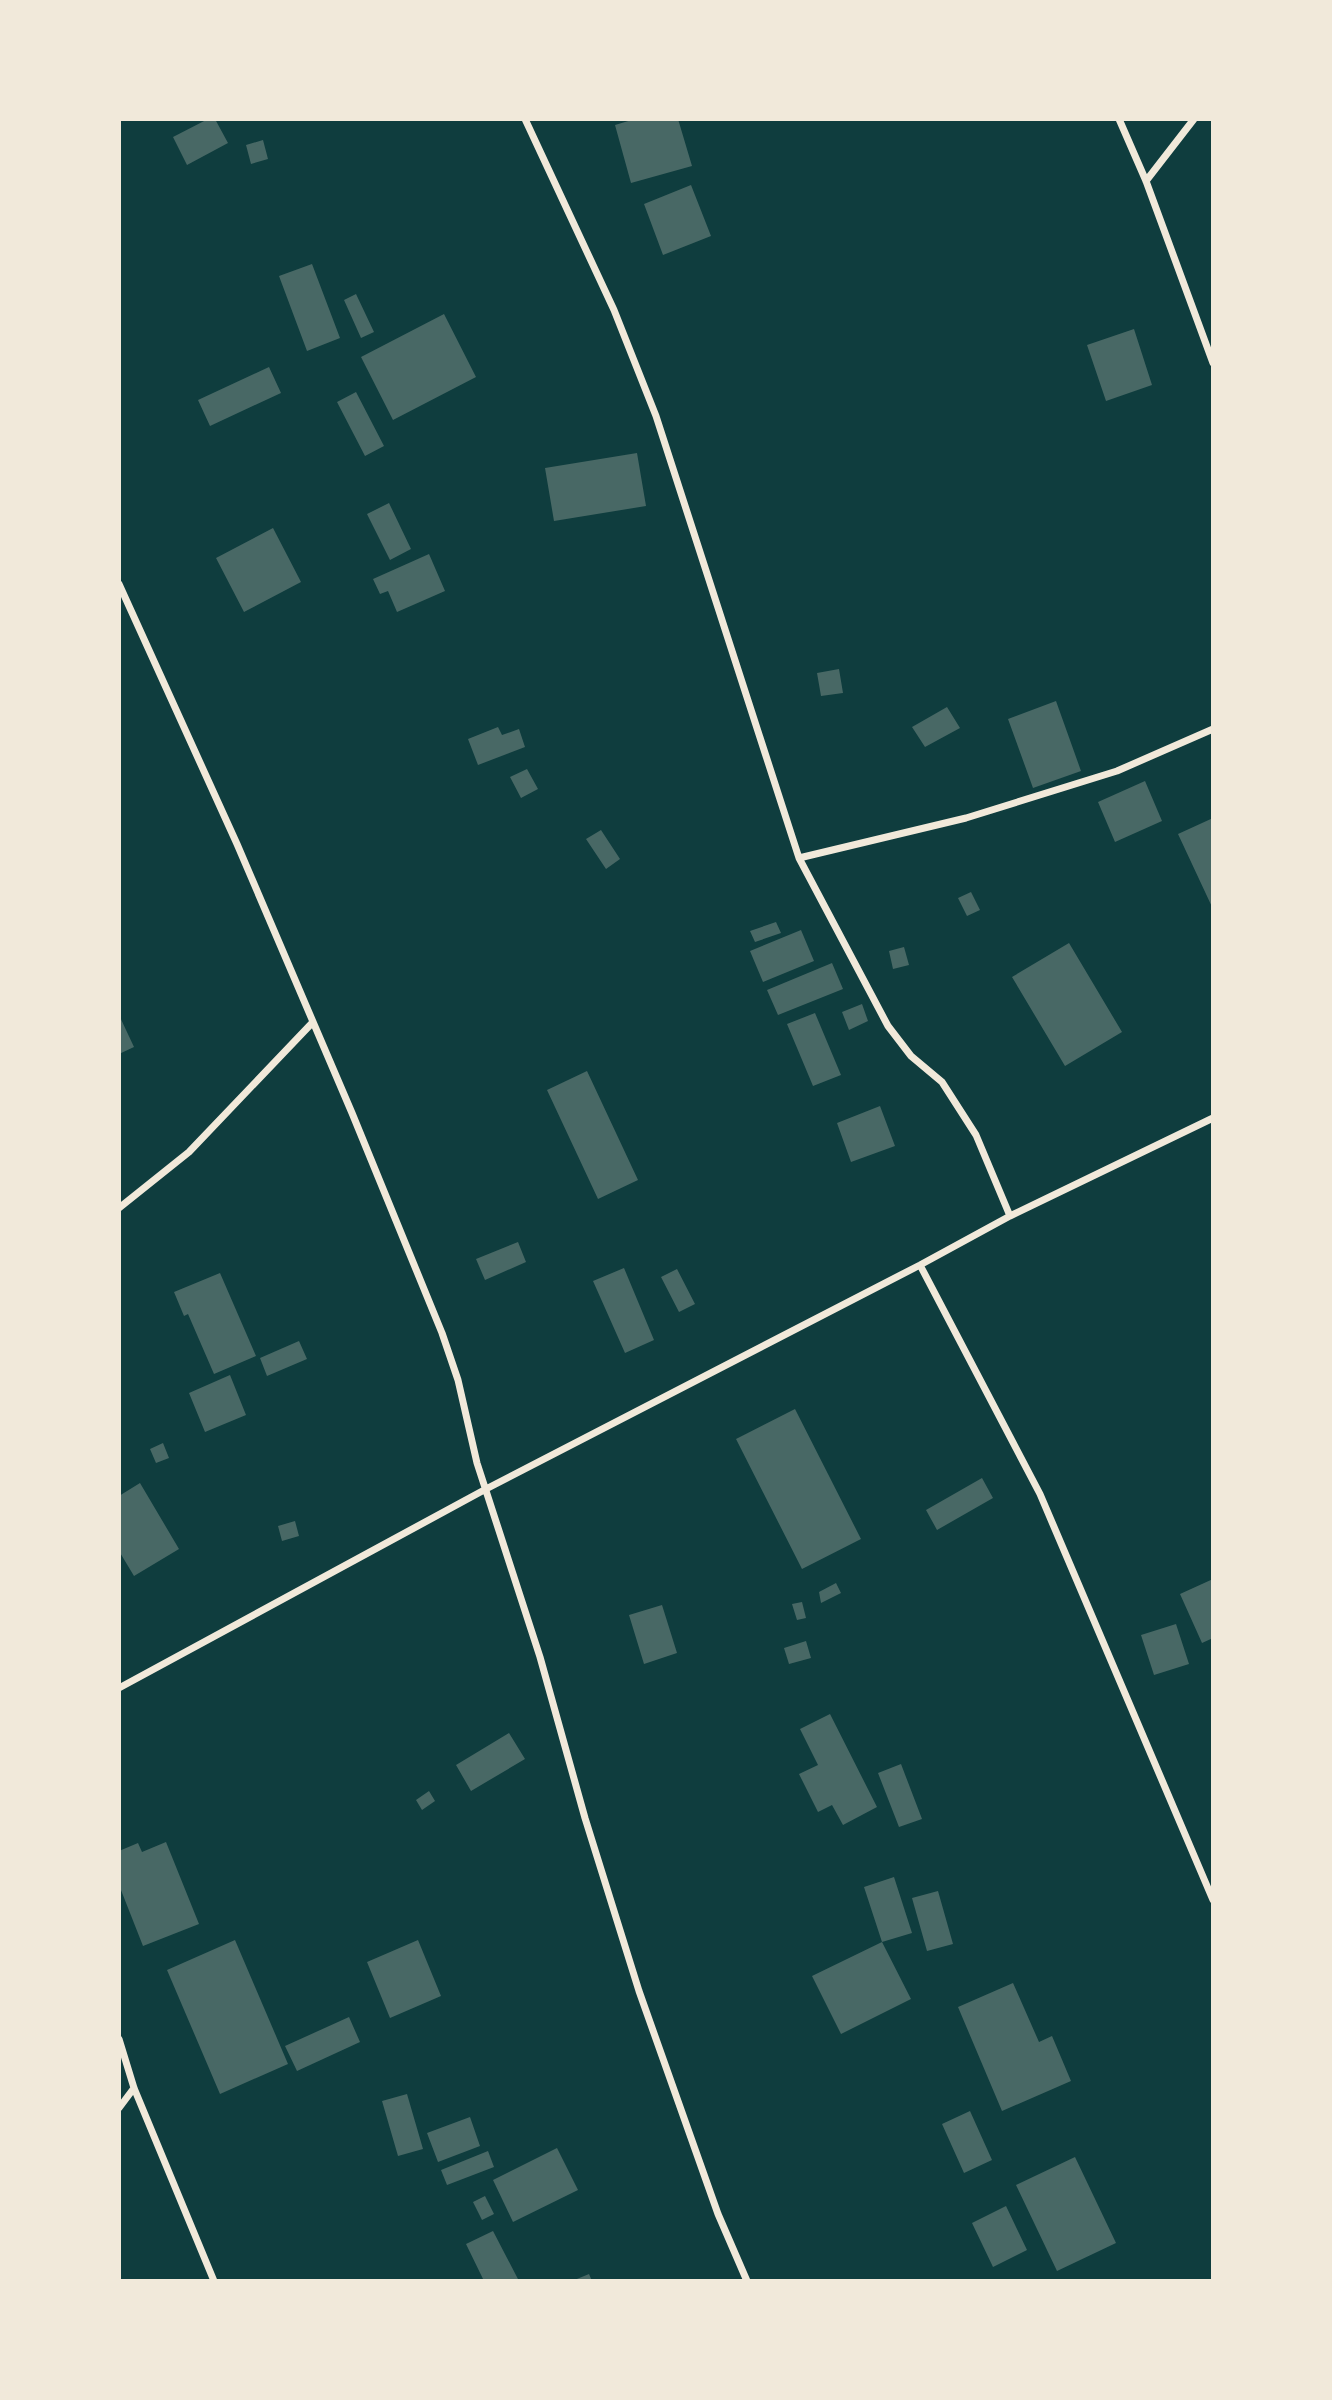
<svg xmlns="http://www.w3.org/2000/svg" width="1332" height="2400" font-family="'Open Sans',sans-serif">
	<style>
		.building { fill: #486865 }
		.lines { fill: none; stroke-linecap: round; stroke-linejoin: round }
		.minor { stroke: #f1e9da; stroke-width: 7 }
	</style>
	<rect width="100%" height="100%" fill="#0f3d3e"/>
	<path class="building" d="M 208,119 L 215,119 L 228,143 L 187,165 L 173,137 Z
		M 635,119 L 678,119 L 692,166 L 631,183 L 615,125 Z
		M 263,140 L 268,159 L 251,164 L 246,145 Z
		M 691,185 L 711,236 L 663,255 L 644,204 Z
		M 312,264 L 340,338 L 307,351 L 279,276 Z
		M 356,294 L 374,332 L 361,338 L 344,300 Z
		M 444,314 L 476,377 L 393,420 L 361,357 Z
		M 1134,329 L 1152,385 L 1106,401 L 1087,345 Z
		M 269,367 L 281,393 L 210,426 L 198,400 Z
		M 356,392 L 384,446 L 365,456 L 337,402 Z
		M 637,453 L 646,506 L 554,521 L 545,468 Z
		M 389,503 L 411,549 L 390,560 L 367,514 Z
		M 273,528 L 301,582 L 244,612 L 216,558 Z
		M 429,554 L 445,591 L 397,612 L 388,591 L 380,594 L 373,579 Z
		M 839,669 L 843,693 L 821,696 L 817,673 Z
		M 1056,701 L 1081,771 L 1033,788 L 1008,719 Z
		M 947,707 L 960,728 L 925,747 L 912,727 Z
		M 498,727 L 502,735 L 519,729 L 525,747 L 478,765 L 468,739 Z
		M 527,769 L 538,789 L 521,798 L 510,777 Z
		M 1145,781 L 1162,821 L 1115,842 L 1098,802 Z
		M 1213,818 L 1213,909 L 1178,834 Z
		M 601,830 L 620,859 L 606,869 L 586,839 Z
		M 971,892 L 980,910 L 967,916 L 958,898 Z
		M 776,922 L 781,933 L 755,942 L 750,931 Z
		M 801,930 L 814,961 L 763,982 L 750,951 Z
		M 1069,943 L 1122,1032 L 1065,1066 L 1012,977 Z
		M 904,947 L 909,965 L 893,969 L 889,951 Z
		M 832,963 L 843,989 L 778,1015 L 767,990 Z
		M 862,1004 L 868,1021 L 849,1030 L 842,1012 Z
		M 815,1013 L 841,1075 L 813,1086 L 787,1024 Z
		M 119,1015 L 134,1047 L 119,1054 Z
		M 587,1071 L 638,1180 L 598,1199 L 547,1090 Z
		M 880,1106 L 895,1146 L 851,1162 L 837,1123 Z
		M 518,1242 L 526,1262 L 485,1280 L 476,1259 Z
		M 624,1268 L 654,1340 L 625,1353 L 593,1281 Z
		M 677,1269 L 695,1304 L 679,1312 L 661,1277 Z
		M 220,1273 L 256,1356 L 214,1374 L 188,1314 L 184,1316 L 174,1292 Z
		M 299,1341 L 307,1359 L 267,1376 L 260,1358 Z
		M 230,1375 L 246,1415 L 205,1432 L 189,1393 Z
		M 795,1409 L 861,1539 L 802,1569 L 736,1439 Z
		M 163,1443 L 169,1458 L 156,1463 L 150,1449 Z
		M 982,1478 L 993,1498 L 937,1530 L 926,1510 Z
		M 140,1483 L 179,1549 L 134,1576 L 119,1551 L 119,1496 Z
		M 295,1521 L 299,1536 L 282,1541 L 278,1526 Z
		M 1213,1579 L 1213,1638 L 1202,1643 L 1180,1594 Z
		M 836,1583 L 841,1593 L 821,1603 L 819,1592 Z
		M 802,1602 L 806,1618 L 797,1620 L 792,1604 Z
		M 662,1605 L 677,1653 L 644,1664 L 629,1615 Z
		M 1176,1624 L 1189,1664 L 1154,1675 L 1141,1635 Z
		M 806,1641 L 811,1658 L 789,1664 L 784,1648 Z
		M 830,1714 L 877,1807 L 843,1825 L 832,1805 L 818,1812 L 799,1774 L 818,1765 L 800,1729 Z
		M 509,1733 L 525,1759 L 471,1791 L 456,1765 Z
		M 901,1764 L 922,1819 L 899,1827 L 878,1773 Z
		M 429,1791 L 435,1801 L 422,1810 L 416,1800 Z
		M 166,1842 L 199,1924 L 143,1946 L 119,1885 L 119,1851 L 138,1843 L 142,1852 Z
		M 894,1877 L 912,1933 L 882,1942 L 864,1887 Z
		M 938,1891 L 953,1944 L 927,1951 L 912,1898 Z
		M 235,1940 L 288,2064 L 220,2094 L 167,1970 Z
		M 418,1940 L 441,1996 L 390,2018 L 367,1962 Z
		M 882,1942 L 911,1999 L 841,2034 L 812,1976 Z
		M 1013,1983 L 1039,2042 L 1052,2036 L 1071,2081 L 1002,2111 L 958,2007 Z
		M 349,2017 L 360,2042 L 297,2071 L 285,2046 Z
		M 407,2094 L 423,2149 L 398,2156 L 382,2101 Z
		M 970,2111 L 992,2160 L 964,2173 L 942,2124 Z
		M 470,2117 L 480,2146 L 438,2162 L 427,2133 Z
		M 557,2148 L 578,2190 L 513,2222 L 493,2180 Z
		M 488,2151 L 494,2167 L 447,2185 L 441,2170 Z
		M 1075,2157 L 1116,2243 L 1057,2271 L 1016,2185 Z
		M 485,2196 L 494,2214 L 482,2220 L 473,2202 Z
		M 1006,2206 L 1027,2250 L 993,2267 L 972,2223 Z
		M 493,2231 L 519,2281 L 484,2281 L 466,2244 Z
		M 589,2274 L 592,2281 L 572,2281 Z"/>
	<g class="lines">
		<path class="minor" d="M 525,119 L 614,310 L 656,416 L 799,858 L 888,1026 L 911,1056 L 942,1082 L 976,1135 L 1010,1216
			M 1119,119 L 1146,181 L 1213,363
			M 1146,181 L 1194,119
			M 119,584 L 237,844 L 352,1113 L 442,1333 L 458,1380 L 477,1463 L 540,1657 L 585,1818 L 639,1991 L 718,2214 L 747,2281
			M 799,858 L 966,818 L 1117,771 L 1213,729
			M 119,1208 L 189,1152 L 313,1022
			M 920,1265 L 1040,1494 L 1213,1900
			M 119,1688 L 486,1489 L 920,1265 L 1010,1216 L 1213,1118
			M 119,2039 L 134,2088 L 214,2281
			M 119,2108 L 134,2088"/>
	</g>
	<rect width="1332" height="2400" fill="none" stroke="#f1e9da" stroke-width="242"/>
</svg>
